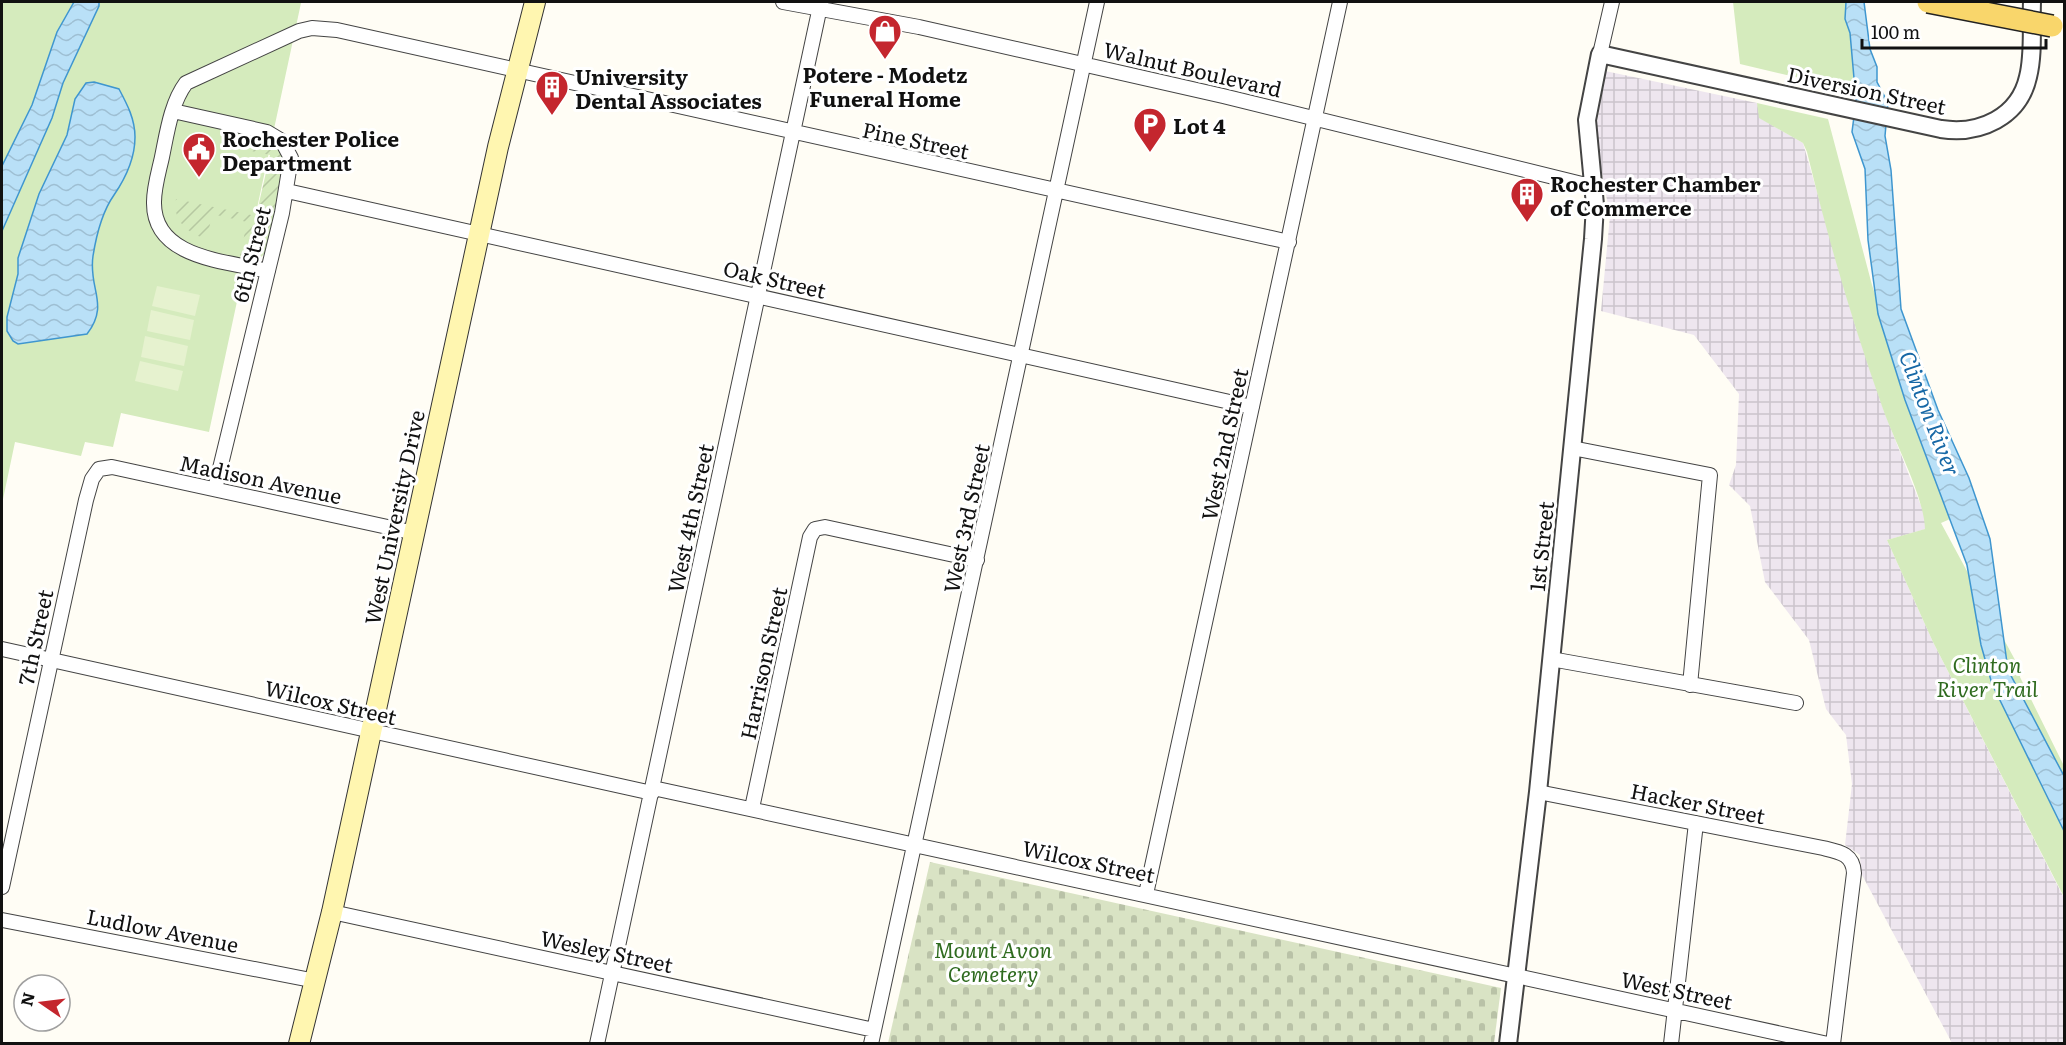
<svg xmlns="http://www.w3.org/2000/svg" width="2066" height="1045" font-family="Literata,serif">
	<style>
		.industrial { fill: url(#industrial-grid) }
		.cemetery { fill: url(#cemetery-stones) }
		.park { fill: #d5ebbd }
		.garden { fill: url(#garden-furrows) }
		.pitch { fill: #e6f2cf }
		.water { fill: url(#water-waves); stroke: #3f96cf; stroke-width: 1.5 }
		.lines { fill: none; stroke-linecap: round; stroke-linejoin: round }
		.minor-casing { stroke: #444; stroke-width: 16 }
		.tertiary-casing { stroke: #444; stroke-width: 20 }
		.secondary-casing { stroke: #333; stroke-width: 22 }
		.minor { stroke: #fff; stroke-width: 14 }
		.tertiary { stroke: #fff; stroke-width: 16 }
		.secondary { stroke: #fff6b0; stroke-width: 20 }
		.primary-bridge-casing { stroke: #222; stroke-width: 24; stroke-linecap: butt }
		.primary-bridge { stroke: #f9d66b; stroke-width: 21 }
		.labels { text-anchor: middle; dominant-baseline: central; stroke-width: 6; stroke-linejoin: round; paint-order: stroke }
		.street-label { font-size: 21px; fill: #111; stroke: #fff }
		.poi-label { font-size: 21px; font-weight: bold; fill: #111; stroke: #fff; text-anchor: start }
		.park-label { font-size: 21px; font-style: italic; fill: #2f6b1f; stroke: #fff }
		.water-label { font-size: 22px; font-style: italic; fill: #1768a6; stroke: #fff }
	</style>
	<defs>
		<pattern id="industrial-grid" width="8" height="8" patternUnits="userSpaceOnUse" patternTransform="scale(1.5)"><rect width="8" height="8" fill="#eee6ef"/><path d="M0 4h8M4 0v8" fill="none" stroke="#cbc4cc"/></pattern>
		<pattern id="cemetery-stones" width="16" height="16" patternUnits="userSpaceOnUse" patternTransform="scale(1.5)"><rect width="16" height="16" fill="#d9e3c4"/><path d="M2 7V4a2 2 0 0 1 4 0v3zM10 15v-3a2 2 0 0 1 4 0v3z" fill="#b9c2a7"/></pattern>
		<pattern id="garden-furrows" width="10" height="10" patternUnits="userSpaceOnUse" patternTransform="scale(1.5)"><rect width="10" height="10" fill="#d5ebbd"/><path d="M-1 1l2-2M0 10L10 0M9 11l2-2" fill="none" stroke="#b6c8a1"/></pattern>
		<pattern id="water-waves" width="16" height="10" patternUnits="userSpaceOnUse" patternTransform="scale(1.5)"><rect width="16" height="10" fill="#b9e0f7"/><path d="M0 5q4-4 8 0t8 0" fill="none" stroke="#9ebfd3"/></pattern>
	</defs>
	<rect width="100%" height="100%" fill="#fffdf5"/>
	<path class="industrial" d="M 1605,71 L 1757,103 L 1760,118 L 1803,143 L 1856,328 L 1884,411 L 1925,516 L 1926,529 L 1887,540 L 1933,642 L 2064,898 L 2064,1043 L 1952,1043 L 1861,873 L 1860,855 L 1845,845 L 1852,784 L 1846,735 L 1826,709 L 1809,640 L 1765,582 L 1750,506 L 1729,485 L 1736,465 L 1739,394 L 1694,335 L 1601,311 L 1610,216 L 1595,136 Z"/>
	<path class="cemetery" d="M 930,862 L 1501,988 L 1494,1043 L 888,1043 Z"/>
	<path class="park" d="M 2,2 L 301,3 L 209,432 L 121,413 L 113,447 L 85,442 L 81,456 L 15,442 L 2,504 Z
		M 1733,2 L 1856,2 L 1873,100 L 1823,88 L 1821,83 L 1740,64 Z
		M 1757,103 L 1828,119 L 1872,285 L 1903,380 L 1957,516 L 1941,523 L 2021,671 L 2020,677 L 2064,766 L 2064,897 L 1933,642 L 1887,540 L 1925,529 C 1924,496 1895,443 1883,409 C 1853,325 1828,239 1807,152 L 1803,143 L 1759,118 Z"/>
	<path class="garden" d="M 251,134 C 269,140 280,142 286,161 L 266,251 C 259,263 252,259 240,256 L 247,222 L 212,214 L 207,239 C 188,234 172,221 176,199 L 256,216 L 270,155 L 247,150 Z"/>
	<path class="pitch" d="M 157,286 L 200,295 L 195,316 L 152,306 Z
		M 151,310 L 194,320 L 190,340 L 147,331 Z
		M 145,336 L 188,346 L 184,366 L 141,357 Z
		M 140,361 L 183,371 L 178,391 L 135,381 Z"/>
	<path class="water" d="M 74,2 L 99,2 L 99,6 L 63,83 L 52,118 L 2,231 L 2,166 L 32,105 L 57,32 Z
		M 1846,2 L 1864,2 L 1870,49 L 1877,67 L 1877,82 L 1888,103 L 1885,136 L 1891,170 L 1901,309 L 1938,410 L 1969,478 L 1990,539 L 2008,670 L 2064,776 L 2064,831 L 1992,684 L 1981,645 L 1967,565 L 1905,400 L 1878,314 L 1868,240 L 1865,169 L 1852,132 L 1856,101 L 1850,33 L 1845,19 Z
		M 94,82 L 119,89 C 127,104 135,119 135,137 C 135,159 125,179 114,195 C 102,212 96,237 93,256 C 88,289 110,304 87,334 L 18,344 L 13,341 L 7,331 L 7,317 L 18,274 L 18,258 L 39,194 L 67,135 L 75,99 L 86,83 Z"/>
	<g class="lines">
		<defs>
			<path id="minor" d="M 783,2 L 919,27 L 1223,96 L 1582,184 L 1592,184
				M 1600,54 L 1612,2
				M 173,111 L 267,132 L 282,141 L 291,158 L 282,213 L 215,489
				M 287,191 L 1252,407
				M 268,271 C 227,261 153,259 154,202 C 154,187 159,171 162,157 C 167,133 171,103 186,83 L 299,31 L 312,28 L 337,30 L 1289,242
				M 1572,448 L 1710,475 L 1690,685
				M 2,649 L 652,793
				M 1551,659 L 1796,703
				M 653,788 L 1828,1044
				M 1538,792 L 1823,848 C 1840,852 1853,854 1854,873 L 1833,1044
				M 752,808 L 810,537 L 815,529 L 825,527 L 977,560
				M 2,887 L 86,500 L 92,479 L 99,469 L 112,467 L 415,533
				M 1146,894 L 1340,2
				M 332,912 L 874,1030
				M 2,920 L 316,981
				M 597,1044 L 821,2
				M 871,1044 L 1097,2
				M 1671,1044 L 1696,823"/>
			<path id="tertiary" d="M 1508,1044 L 1538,792 L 1593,239 L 1595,205 L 1587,120 L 1600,54 L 1941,129 C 1980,135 2019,117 2028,77 C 2034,53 2031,26 2032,2"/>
			<path id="secondary" d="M 299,1044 L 332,912 L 498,147 L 535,2"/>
		</defs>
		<use href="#minor" class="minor-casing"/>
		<use href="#tertiary" class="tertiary-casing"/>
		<use href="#secondary" class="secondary-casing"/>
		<use href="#minor" class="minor"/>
		<use href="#tertiary" class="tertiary"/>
		<use href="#secondary" class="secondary"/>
		<defs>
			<path id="primary-bridge" d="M 1928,2 L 2052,26"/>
		</defs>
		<use href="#primary-bridge" class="primary-bridge-casing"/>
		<use href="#primary-bridge" class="primary-bridge"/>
	</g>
	<defs>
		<symbol id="shop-pin" viewBox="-11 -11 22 30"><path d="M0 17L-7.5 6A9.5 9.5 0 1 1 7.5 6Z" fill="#c4262e" stroke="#fff"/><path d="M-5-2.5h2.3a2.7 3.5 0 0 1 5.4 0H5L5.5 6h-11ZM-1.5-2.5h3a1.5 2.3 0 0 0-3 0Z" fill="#fff"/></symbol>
		<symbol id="building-pin" viewBox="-11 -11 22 30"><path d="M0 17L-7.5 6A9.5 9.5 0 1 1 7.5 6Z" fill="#c4262e" stroke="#fff"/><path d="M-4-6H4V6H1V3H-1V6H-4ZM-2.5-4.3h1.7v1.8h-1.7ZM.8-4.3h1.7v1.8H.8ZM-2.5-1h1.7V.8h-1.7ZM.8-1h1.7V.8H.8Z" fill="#fff"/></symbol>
		<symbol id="parking-pin" viewBox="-11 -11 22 30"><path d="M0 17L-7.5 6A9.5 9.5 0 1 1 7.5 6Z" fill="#c4262e" stroke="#fff"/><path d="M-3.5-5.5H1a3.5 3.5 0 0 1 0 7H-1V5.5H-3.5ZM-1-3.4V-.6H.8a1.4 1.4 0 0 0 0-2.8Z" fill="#fff"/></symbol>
		<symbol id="civic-pin" viewBox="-11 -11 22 30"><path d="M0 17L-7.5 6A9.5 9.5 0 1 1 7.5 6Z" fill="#c4262e" stroke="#fff"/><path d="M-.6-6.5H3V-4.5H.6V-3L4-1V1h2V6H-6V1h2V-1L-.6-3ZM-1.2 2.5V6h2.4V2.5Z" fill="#fff"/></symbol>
	</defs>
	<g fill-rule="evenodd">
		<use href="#shop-pin" x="866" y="12" width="38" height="52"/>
		<use href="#building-pin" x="533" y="68" width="38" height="52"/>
		<use href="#parking-pin" x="1131" y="105" width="38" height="52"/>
		<use href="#civic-pin" x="180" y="130" width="38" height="52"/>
		<use href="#building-pin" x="1508" y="175" width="38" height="52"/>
	</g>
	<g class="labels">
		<g class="street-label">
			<text transform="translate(1193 68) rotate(13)">Walnut Boulevard</text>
			<text transform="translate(1867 89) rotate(12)">Diversion Street</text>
			<text transform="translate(916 139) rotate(12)">Pine Street</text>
			<text transform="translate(250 254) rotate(-76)">6th Street</text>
			<text transform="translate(775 278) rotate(13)">Oak Street</text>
			<text transform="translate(1223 444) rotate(-78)">West 2nd Street</text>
			<text transform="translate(261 478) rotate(12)">Madison Avenue</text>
			<text transform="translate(393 517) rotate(-78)">West University Drive</text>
			<text transform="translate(689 518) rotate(-78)">West 4th Street</text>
			<text transform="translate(965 518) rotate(-78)">West 3rd Street</text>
			<text transform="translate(1540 546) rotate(-84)">1st Street</text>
			<text transform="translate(34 637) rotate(-78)">7th Street</text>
			<text transform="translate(762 663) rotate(-78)">Harrison Street</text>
			<text transform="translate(331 701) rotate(13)">Wilcox Street</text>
			<text transform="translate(1698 802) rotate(11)">Hacker Street</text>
			<text transform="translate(1089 860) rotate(12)">Wilcox Street</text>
			<text transform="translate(163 929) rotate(11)">Ludlow Avenue</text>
			<text transform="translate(607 950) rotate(12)">Wesley Street</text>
			<text transform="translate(1677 989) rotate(12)">West Street</text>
		</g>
		<g class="poi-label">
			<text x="885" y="73" text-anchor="middle">Potere - Modetz<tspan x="885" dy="24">Funeral Home</tspan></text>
			<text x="575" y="75">University<tspan x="575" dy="24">Dental Associates</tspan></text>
			<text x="1173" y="124">Lot 4</text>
			<text x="222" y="137">Rochester Police<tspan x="222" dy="24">Department</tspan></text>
			<text x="1550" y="182">Rochester Chamber<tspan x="1550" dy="24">of Commerce</tspan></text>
		</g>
		<g class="park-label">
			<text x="1987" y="663">Clinton<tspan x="1987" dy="24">River Trail</tspan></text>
			<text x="993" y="948">Mount Avon<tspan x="993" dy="24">Cemetery</tspan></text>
		</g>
		<g class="water-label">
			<text transform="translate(1931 413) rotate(69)">Clinton River</text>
		</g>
	</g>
	<rect width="2066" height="1045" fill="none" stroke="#111111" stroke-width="6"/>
	<g transform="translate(42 1003) rotate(284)"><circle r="28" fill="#ffffff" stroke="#a0a0a0" stroke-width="1.5"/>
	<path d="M0-4.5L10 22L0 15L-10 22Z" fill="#c4262e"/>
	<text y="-9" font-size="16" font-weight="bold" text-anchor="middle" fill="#111111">N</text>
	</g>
	<path d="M1862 39v9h184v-9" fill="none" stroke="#111111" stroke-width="3"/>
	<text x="1871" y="39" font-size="18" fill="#111111" stroke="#ffffff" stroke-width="4.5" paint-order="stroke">100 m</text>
</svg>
